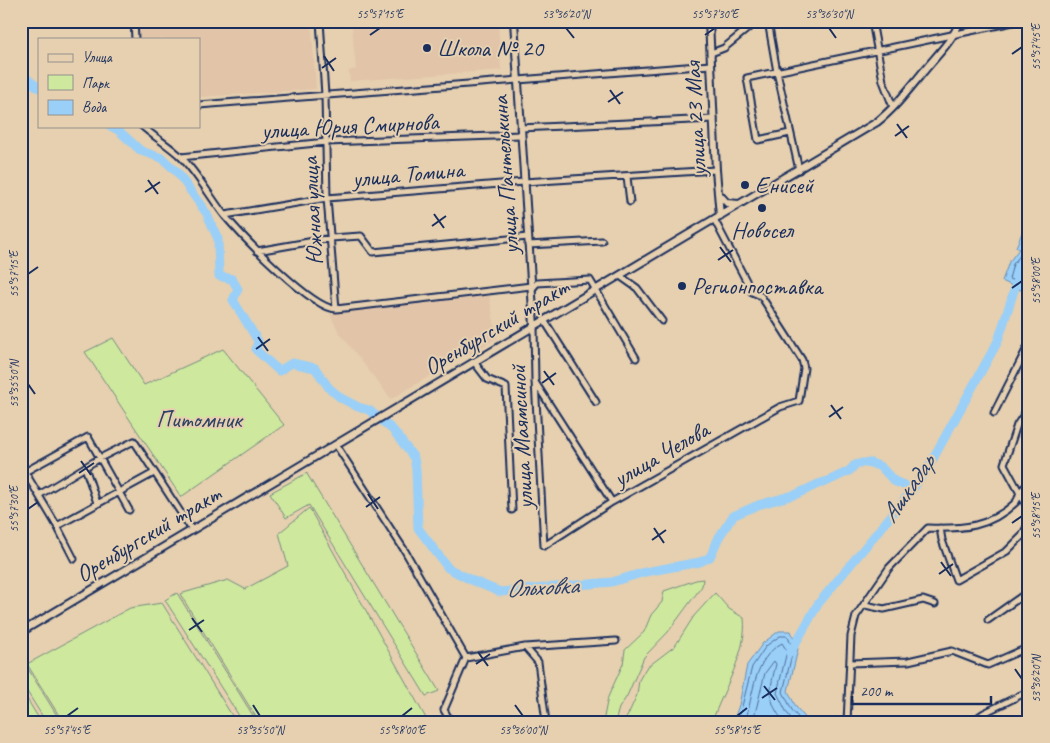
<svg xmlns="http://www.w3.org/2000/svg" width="1050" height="743" font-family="Caveat,sans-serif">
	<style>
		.built { fill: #e2c4a8 }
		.green { fill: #cee89e; stroke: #748c7e }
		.water { fill: #9acff8; stroke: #678fba }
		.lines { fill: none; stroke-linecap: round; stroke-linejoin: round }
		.shore { stroke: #4e6f9c; stroke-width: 1 }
		.river { stroke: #9acff8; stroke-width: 9 }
		.minor-casing { stroke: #1b2f5e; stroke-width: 9 }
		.major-casing { stroke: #1b2f5e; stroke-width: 10 }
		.minor { stroke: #e6d0af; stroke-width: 5 }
		.major { stroke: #e6d0af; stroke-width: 6 }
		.ticks { fill: none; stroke: #1b2f5e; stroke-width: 2 }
		.poi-dot { fill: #1b2f5e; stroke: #e6d0af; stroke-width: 2 }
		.labels { text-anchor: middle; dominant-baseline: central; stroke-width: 4; stroke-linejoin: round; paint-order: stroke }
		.poi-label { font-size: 24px; fill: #1b2f5e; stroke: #e6d0af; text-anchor: start }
		.street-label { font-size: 24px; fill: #1b2f5e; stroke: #e6d0af }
		.park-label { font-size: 24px; fill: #2d4264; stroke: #e6d0af }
		.water-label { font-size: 25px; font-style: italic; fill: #283f6d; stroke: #e6d0af }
		.neatline { fill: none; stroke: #1b2f5e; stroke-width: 2 }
		.ticks-label { font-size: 12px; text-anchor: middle; fill: #1b2f5e }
	</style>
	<rect width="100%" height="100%" fill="#e6d0af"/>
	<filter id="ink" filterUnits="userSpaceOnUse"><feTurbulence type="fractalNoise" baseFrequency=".02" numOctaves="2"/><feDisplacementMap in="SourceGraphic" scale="10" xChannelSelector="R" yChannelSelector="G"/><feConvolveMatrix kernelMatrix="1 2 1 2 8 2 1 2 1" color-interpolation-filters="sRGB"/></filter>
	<g filter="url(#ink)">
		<path class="built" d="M 137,21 L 311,21 L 316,89 L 199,97 L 199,39 L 138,39 Z
			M 337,21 L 498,21 L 501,70 L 350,81 L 349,71 L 356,69 L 352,27 L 338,27 Z
			M 489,296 L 497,338 L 470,354 L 468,353 L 391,399 L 339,332 L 330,314 Z"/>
		<path class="green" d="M 113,338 L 144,385 L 223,349 L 284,425 L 181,497 L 85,352 Z
			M 307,473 L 307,474 L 439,691 L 426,696 L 309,505 L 286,518 L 270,493 Z
			M 309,508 L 428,722 L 259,722 L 180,594 L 228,580 L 245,589 L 288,566 L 279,533 Z
			M 703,579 L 702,586 L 668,632 L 644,657 L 627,696 L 619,708 L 615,722 L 603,722 L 608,697 L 623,664 L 625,650 L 644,632 L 651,615 L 662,602 L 664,591 L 696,580 Z
			M 177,593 L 257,722 L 243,722 L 165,600 Z
			M 715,593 L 729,609 L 744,618 C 748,652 723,689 712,722 L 622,722 L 627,717 L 637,695 L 639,680 L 646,668 L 675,646 L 694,616 Z
			M 162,603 L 236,722 L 63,722 L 27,664 L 130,608 Z
			M 21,662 L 25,664 L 61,722 L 46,722 L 21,682 Z
			M 21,689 L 41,722 L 21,722 Z"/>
		<path class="water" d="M 1029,216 L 1029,269 L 1024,280 L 1025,292 L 1002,281 L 1009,262 L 1019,249 L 1016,247 Z
			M 779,631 L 791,631 L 798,649 L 788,691 L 796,707 L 809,722 L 733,722 L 739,705 L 747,665 L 763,643 Z"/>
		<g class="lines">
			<path class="shore" d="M 1029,229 L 1022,245 L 1023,252 L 1013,264 L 1009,279 L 1017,282 L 1023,271 L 1029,269
				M 738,722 L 752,667 L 766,646 L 780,636 L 786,636 L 788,637 L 793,650 L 783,692 L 792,710 L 802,722
				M 745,722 C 754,694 753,659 782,643 L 787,651 L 777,693 L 787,713 L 794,722
				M 753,722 L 765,673 L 774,661 L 776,664 C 770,689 766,700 784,722"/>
			<path class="river" d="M 21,74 L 39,88
				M 110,126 L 118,130 L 141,151 L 162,158 L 177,172 L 207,214 L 218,239 L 219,276 L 232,279 L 238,289 L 233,300 L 258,341 L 256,350 L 279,371 L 292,363 L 315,368 L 329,388 L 341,398 L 358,407 L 369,410 L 393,430 L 414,458 L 416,469 L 418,528 L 448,568 L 471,580 L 500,592 L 612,582 L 645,572 L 700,562 L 710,557 L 719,537 L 733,516 L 758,505 L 797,494 L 818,484 L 828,481 L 849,471 L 855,465 L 862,463 L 871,463 L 881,467 L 894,481 L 913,489
				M 790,653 L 818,604 L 913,489 L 930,464 L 998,341 L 1018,278"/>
			<defs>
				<path id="minor" d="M 134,21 L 135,39
					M 320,21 L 325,95 L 327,198 L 336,309
					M 768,21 L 777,72 L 799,170
					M 872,21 L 883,81 L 893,107
					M 711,53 L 724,48 L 757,21
					M 199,105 L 711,65
					M 142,126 C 154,137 170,146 181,157 C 197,173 211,198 225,216 C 242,236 312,309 336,309 L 531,286
					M 520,128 L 714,119
					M 790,133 L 758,140 L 747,78 L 1018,21
					M 181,157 L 326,142 L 520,135
					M 627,177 L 630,202
					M 225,215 L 327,198 L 524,182 L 716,170
					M 528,245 L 602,241
					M 257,251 L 331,238 L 361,236 L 373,252 L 528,237
					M 620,276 L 637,288 L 662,321
					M 532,289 L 537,283 L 590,280 L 636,358
					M 544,320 L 596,402
					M 534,326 L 535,381 L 544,546 L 612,502 L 780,407 L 799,401 L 804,368 L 802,360 L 761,296 L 752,292 L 714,219
					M 474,362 L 487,379 L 506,387 L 512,510
					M 535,382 L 612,502
					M 1029,407 L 1017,425 L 1004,464 L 1029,510
					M 994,413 L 1029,344
					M 336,445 L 405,551 L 466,658
					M 85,467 L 97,503
					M 25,472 L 57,526 L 74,559
					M 21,474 L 88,437 L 129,510
					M 39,495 L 100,458 L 134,441 L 192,530
					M 57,526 L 154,473
					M 940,528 L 942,540 L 956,580 L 1007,551 L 1022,536 L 1029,523
					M 865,605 L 884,609 L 923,600 L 935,604
					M 988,620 L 1029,591
					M 525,647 L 538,662 L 546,722
					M 466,658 L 525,647 L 616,641
					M 850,663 L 908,661 L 952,651 L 988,665 L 1029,647
					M 451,722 L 444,710 L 466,658
					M 847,722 L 851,636 L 856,616 L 889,568 L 928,528 C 963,529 989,528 1016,502 C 1019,498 1018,496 1020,492 C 1022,489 1026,486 1029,483
					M 971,722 L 984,713 L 1029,691"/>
				<path id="major" d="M 514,21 L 534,326
					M 709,21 L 716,170 L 720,216
					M 718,193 L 727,203 L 739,204
					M 21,632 L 877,122 C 895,108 909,89 924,71 C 937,55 953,40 960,21"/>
			</defs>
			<use href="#minor" class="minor-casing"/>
			<use href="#major" class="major-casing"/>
			<use href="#minor" class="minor"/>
			<use href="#major" class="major"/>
		</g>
	</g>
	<path class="ticks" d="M 566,28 L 574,38M 829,28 L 836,38M 370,35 L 380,28M 705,35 L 715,28M 1012,54 L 1022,47M 324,56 L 334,71M 322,68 L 336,58M 610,90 L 620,104M 608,102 L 623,92M 897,124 L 907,138M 895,136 L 909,126M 148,180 L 158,194M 145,192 L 160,182M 434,214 L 444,228M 432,226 L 446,216M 720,247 L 731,262M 718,260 L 733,250M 28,274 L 38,267M 1012,288 L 1022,281M 258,337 L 268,351M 256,349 L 270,339M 544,371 L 554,385M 542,383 L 556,373M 28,384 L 35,394M 831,405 L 841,419M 829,417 L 843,407M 81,461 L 91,475M 79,473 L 94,463M 368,494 L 378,509M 366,507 L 380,497M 28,509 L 38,502M 1012,523 L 1022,516M 654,528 L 664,543M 652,540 L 666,530M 941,562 L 951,576M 939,574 L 953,564M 192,618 L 202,632M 189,630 L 204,620M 478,652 L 488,666M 476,664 L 490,654M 1015,669 L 1022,679M 764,686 L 775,700M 762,698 L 777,688M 253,705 L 260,716M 515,705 L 523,716M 67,716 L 78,708M 402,716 L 412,708M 737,716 L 747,708"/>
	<g class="poi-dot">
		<circle cx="427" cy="48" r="5"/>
		<circle cx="745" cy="185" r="5"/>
		<circle cx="762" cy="208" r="5"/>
		<circle cx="682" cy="286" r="5"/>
	</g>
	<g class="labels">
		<g class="poi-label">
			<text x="437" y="48">Школа № 20</text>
			<text x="755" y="185">Енисей</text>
			<text x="762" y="230" text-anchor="middle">Новосел</text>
			<text x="692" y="286">Регионпоставка</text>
		</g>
		<g class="street-label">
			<text transform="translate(695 119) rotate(-93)">улица 23 Мая</text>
			<text transform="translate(350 126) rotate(-3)">улица Юрия Смирнова</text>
			<text transform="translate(408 174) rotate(-5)">улица Томина</text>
			<text transform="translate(505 175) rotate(-94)">улица Пантелькина</text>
			<text transform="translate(312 211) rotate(-93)">Южная улица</text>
			<text transform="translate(496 327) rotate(-31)">Оренбургский тракт</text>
			<text transform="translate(521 437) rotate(-93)">улица Маямсиной</text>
			<text transform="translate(661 454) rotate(-30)">улица Челова</text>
			<text transform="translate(148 534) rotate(-31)">Оренбургский тракт</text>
		</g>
		<g class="park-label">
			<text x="199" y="419">Питомник</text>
		</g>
		<g class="water-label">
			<text transform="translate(908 489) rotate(-55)">Ашкадар</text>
			<text transform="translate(542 587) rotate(-3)">Ольховка</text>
		</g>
	</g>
	<rect width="1050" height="743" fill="none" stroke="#e6d0af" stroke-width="55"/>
	<rect x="38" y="38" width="162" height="90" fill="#e6d0af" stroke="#95908f"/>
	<rect x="48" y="54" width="25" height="8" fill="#e6d0af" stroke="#95908f"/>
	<text x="82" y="62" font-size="15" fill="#1b2f5e">Улица</text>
	<rect x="48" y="75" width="25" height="15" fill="#cee89e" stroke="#95908f"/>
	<text x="82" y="88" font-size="15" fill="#1b2f5e">Парк</text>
	<rect x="48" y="100" width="25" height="15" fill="#9acff8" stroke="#95908f"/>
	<text x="82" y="112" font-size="15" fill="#1b2f5e">Вода</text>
	<path d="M852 696v8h139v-8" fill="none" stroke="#1b2f5e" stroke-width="2.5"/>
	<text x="860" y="696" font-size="15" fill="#1b2f5e" stroke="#e6d0af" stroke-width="4" paint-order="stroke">200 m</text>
	<rect x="28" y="28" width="994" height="688" class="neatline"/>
	<g class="ticks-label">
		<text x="380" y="18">55°57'15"E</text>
		<text x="566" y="18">53°36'20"N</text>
		<text x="715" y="18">55°57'30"E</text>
		<text x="829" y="18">53°36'30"N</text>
		<text transform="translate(1036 47) rotate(-90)" y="4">55°57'45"E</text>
		<text transform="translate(14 274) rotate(-90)" y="4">55°57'15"E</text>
		<text transform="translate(1036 281) rotate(-90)" y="4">55°58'00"E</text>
		<text transform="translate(14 384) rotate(-90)" y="4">53°35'50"N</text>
		<text transform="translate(14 509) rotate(-90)" y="4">55°57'30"E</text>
		<text transform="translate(1036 516) rotate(-90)" y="4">55°58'15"E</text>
		<text transform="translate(1036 679) rotate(-90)" y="4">53°36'20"N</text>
		<text x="67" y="734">55°57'45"E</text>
		<text x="260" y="734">53°35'50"N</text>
		<text x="402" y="734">55°58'00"E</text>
		<text x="523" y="734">53°36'00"N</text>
		<text x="737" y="734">55°58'15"E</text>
	</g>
</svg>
